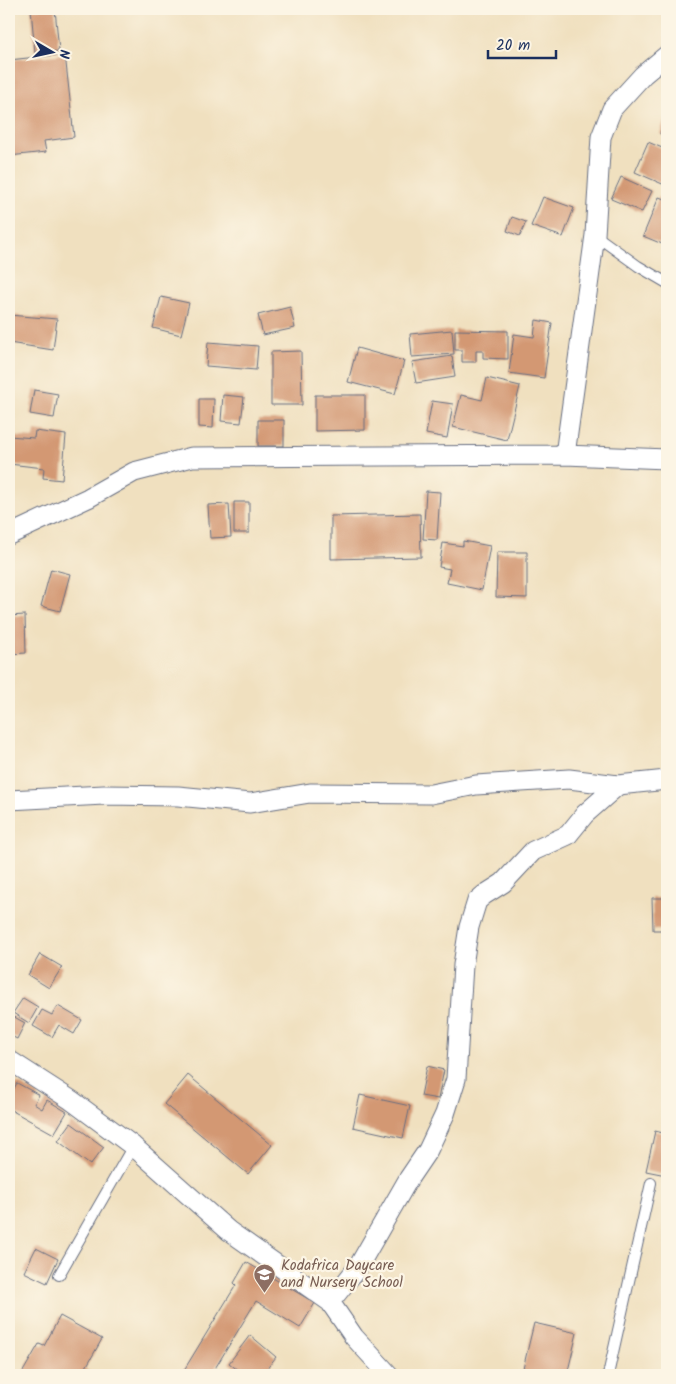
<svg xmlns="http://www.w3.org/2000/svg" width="676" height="1384" font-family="Kalam,sans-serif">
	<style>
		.building { fill: #d39873 }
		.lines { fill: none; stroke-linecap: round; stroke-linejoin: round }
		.lane-casing { stroke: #666d80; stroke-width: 12 }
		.street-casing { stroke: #666d80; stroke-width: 21 }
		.lane { stroke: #fff; stroke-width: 10 }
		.street { stroke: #fff; stroke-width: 19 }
		.labels { text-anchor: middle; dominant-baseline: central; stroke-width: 4.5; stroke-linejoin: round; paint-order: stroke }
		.education-label { font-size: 15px; fill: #785e54; stroke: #fcf5e5; text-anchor: start }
	</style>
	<rect width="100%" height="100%" fill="#fcf5e5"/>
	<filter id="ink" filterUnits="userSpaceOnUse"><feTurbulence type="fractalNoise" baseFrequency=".02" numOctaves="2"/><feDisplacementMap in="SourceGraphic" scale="10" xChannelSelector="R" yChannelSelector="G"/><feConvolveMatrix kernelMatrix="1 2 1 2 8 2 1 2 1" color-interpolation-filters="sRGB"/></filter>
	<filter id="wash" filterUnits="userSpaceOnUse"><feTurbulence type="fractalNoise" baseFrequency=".0096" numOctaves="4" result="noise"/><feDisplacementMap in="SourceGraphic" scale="20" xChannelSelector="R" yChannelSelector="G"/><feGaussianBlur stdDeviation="1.12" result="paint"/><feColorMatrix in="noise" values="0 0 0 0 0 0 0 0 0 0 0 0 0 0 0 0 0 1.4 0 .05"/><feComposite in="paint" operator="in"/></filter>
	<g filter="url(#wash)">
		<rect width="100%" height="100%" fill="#f0e0bf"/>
		<g id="blocks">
			<path class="building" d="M 31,9 L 55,9 L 59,51 L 35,53 Z
				M 65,54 L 74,137 L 44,141 L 46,152 L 9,156 L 9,60 Z
				M 667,112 L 667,136 L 660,134 Z
				M 648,142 L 667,150 L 667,186 L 635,172 Z
				M 621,177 L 652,191 L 642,212 L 611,199 Z
				M 543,197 L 574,208 L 563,237 L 531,226 Z
				M 659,197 L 667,200 L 667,246 L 643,236 Z
				M 512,217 L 526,222 L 520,236 L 507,231 Z
				M 161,297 L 189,303 L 181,335 L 153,328 Z
				M 290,307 L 295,328 L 263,335 L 258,315 Z
				M 9,315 L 57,319 L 53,350 L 9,343 Z
				M 536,320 L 552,323 L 544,378 L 509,373 L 514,334 L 534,337 Z
				M 452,330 L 454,354 L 412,357 L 410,334 Z
				M 455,330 L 508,331 L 508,359 L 483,358 L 483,351 L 476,351 L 476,362 L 462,362 L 462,350 L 455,350 Z
				M 208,342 L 258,346 L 256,370 L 206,366 Z
				M 357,348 L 404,361 L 395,394 L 348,382 Z
				M 301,351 L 302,405 L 271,405 L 271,352 Z
				M 452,356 L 455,377 L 416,383 L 412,362 Z
				M 487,378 L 520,386 L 507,440 L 453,427 L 461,395 L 482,400 Z
				M 34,390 L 58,394 L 54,418 L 30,414 Z
				M 223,395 L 244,397 L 241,423 L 221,421 Z
				M 315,395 L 365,395 L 365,430 L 315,431 Z
				M 199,399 L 214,399 L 213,428 L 199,427 Z
				M 432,401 L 453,404 L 447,438 L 426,434 Z
				M 258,420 L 284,420 L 284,446 L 258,446 Z
				M 35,431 L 66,435 L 62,480 L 43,478 L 44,468 L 9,464 L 9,436 L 34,438 Z
				M 426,491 L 440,492 L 437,540 L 423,539 Z
				M 234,502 L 249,502 L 249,533 L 234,533 Z
				M 229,504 L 231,537 L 210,538 L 208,505 Z
				M 420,514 L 421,557 L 331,559 L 331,516 Z
				M 666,540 L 667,540 L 667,572 L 664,572 Z
				M 463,541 L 490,546 L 482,590 L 447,583 L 450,569 L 439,567 L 443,543 L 463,546 Z
				M 497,552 L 527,552 L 527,598 L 496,597 Z
				M 51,569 L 70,574 L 60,611 L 41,606 Z
				M 25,615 L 26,653 L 9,654 L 9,616 Z
				M 652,898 L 667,898 L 667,945 L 666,945 L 665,930 L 653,930 Z
				M 40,954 L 62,967 L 49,988 L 28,975 Z
				M 23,998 L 38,1007 L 29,1023 L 13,1013 Z
				M 58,1006 L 82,1020 L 74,1034 L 59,1025 L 52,1037 L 33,1026 L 42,1010 L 52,1015 Z
				M 9,1014 L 25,1023 L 17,1039 L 9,1035 Z
				M 427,1066 L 444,1070 L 438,1099 L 421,1096 Z
				M 188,1075 L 272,1145 L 248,1174 L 164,1104 Z
				M 17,1083 L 39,1095 L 34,1104 L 42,1109 L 47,1100 L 67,1112 L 54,1134 L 9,1109 L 9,1093 L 11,1094 Z
				M 360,1095 L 410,1106 L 403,1138 L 353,1127 Z
				M 71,1123 L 104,1147 L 90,1165 L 58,1141 Z
				M 655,1131 L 667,1134 L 666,1175 L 646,1171 Z
				M 36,1248 L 58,1259 L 47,1283 L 24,1272 Z
				M 246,1262 L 315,1303 L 300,1328 L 256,1301 L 211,1375 L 181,1375 L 236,1285 L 234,1283 Z
				M 60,1316 L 102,1339 L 85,1369 L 90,1372 L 89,1375 L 21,1375 L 39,1344 L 44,1346 Z
				M 534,1323 L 577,1333 L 567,1375 L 531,1375 L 522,1373 Z
				M 250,1335 L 276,1357 L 262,1375 L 244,1375 L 229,1363 Z"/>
		</g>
	</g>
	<g filter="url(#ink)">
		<use href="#blocks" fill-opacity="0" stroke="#666d80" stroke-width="1"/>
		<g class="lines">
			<defs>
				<path id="lane" d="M 595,235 L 638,266 L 667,283
					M 59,1275 L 133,1146
					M 608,1375 L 651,1183"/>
				<path id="street" d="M 565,455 L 595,235 L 601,137 L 612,109 L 643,75 L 667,55
					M 9,535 L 88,498 L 134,472 L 192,457 L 565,455 L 667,459
					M 9,800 L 104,795 L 178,796 L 250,803 L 310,793 L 431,794 L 476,785 L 569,779 L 618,785 L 667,780
					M 9,1060 L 71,1100 L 133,1146 L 229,1231 L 330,1302 L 354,1337 L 389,1375
					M 330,1302 L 358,1267 L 409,1178 L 428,1150 L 445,1114 L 456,1079 L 463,965 L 469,927 L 477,901 L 484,895 L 503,883 L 533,851 L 568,835 L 585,814 L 618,785"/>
			</defs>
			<use href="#lane" class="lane-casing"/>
			<use href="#street" class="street-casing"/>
			<use href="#lane" class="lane"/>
			<use href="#street" class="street"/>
		</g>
	</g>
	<defs>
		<symbol id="school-pin" viewBox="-11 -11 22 30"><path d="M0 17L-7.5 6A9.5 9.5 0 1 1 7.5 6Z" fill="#8d6e63" stroke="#fcf5e5"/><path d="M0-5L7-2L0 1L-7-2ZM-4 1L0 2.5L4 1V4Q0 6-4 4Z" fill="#fff"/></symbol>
	</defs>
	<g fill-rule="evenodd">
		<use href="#school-pin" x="252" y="1262" width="25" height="34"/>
	</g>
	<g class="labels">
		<g class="education-label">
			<text x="281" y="1266">Kodafrica Daycare<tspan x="281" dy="17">and Nursery School</tspan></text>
		</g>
	</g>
	<rect width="676" height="1384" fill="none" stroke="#fcf5e5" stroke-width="30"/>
	<g transform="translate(52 52) rotate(99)" stroke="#fcf5e5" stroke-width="4" paint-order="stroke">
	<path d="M0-4L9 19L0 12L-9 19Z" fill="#1b2f5e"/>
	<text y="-8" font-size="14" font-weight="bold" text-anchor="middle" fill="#1b2f5e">N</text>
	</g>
	<path d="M488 50v8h68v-8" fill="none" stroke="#1b2f5e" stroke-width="2.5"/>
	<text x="496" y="50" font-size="15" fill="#1b2f5e" stroke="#fcf5e5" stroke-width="4" paint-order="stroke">20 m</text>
</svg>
